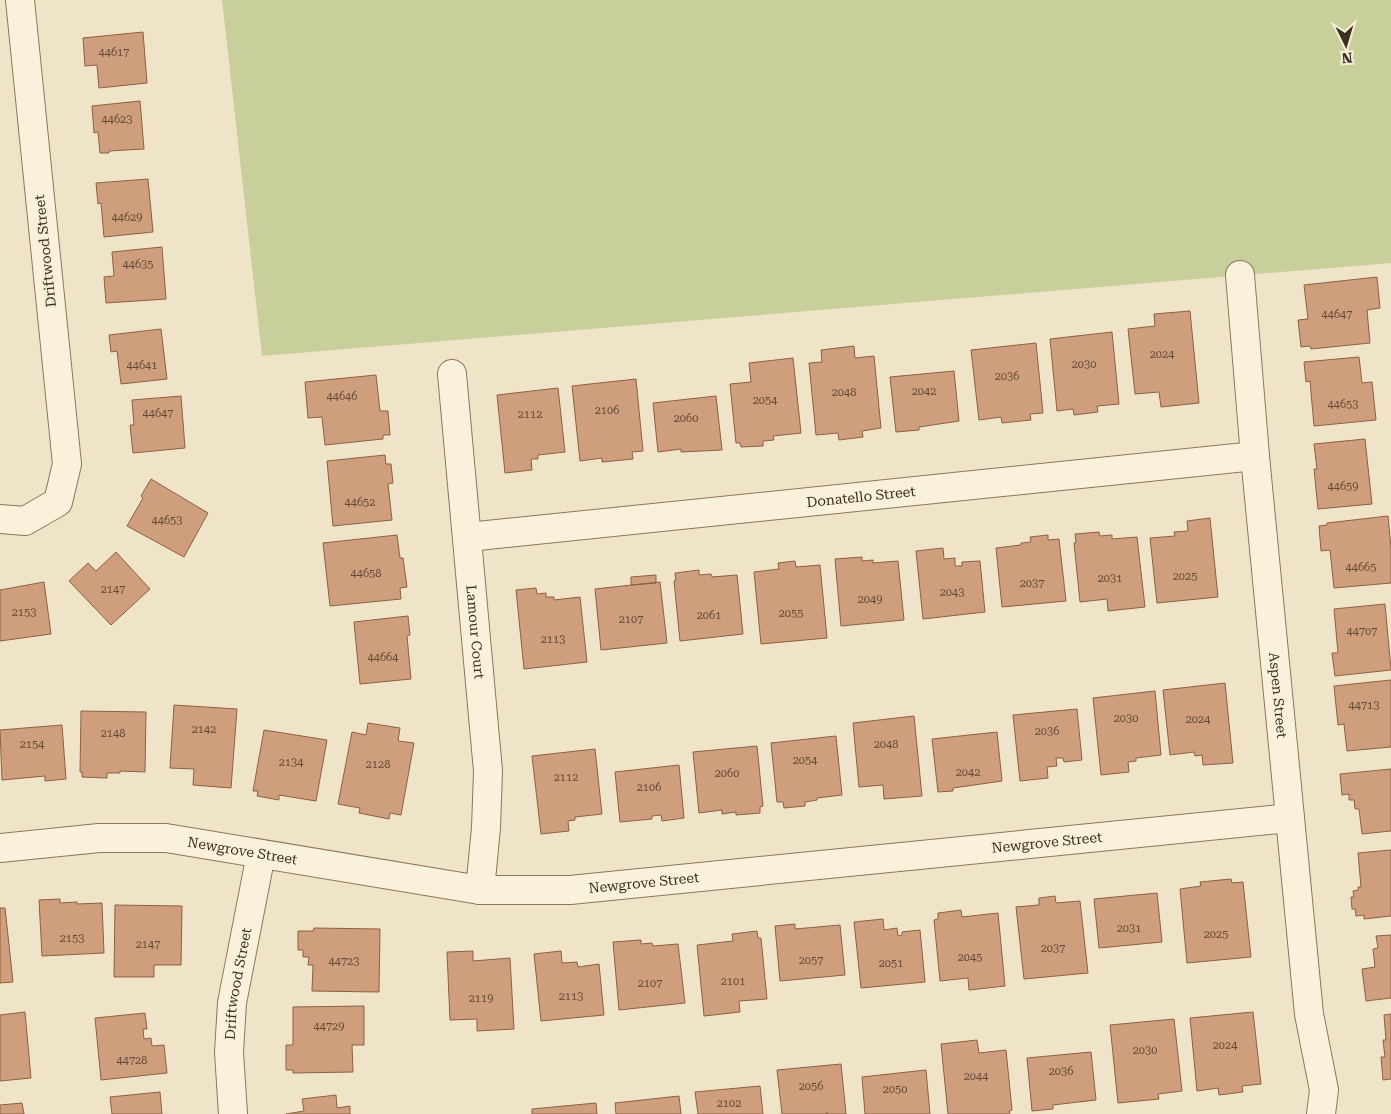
<svg xmlns="http://www.w3.org/2000/svg" width="1391" height="1114" font-family="'Roboto Serif',serif">
	<style>
		.green { fill: #c9cf9b }
		.building { fill: #cf9f7d; stroke: #8d5f41 }
		.lines { fill: none; stroke-linecap: round; stroke-linejoin: round }
		.street-casing { stroke: #8d765c; stroke-width: 30 }
		.street { stroke: #faf1dc; stroke-width: 28 }
		.labels { text-anchor: middle; dominant-baseline: central; stroke-width: 4; stroke-linejoin: round; paint-order: stroke }
		.number-label { font-size: 11px; fill: #624a37 }
		.street-label { font-size: 14px; fill: #3d2e20; stroke: #f7eed8 }
	</style>
	<rect width="100%" height="100%" fill="#f0e4c8"/>
	<path class="green" d="M 222,0 L 1391,0 L 1391,263 L 262,356 Z"/>
	<path class="building" d="M 143,32 L 147,83 L 99,88 L 97,65 L 85,66 L 83,38 Z
		M 140,101 L 144,149 L 109,151 L 109,153 L 100,153 L 98,132 L 94,133 L 92,106 Z
		M 148,179 L 153,232 L 104,237 L 101,203 L 98,204 L 96,183 Z
		M 162,247 L 166,299 L 106,303 L 104,277 L 114,276 L 112,252 Z
		M 1377,277 L 1380,308 L 1367,310 L 1370,343 L 1311,349 L 1310,346 L 1301,347 L 1298,320 L 1308,319 L 1304,285 Z
		M 1190,311 L 1199,403 L 1161,407 L 1159,392 L 1135,394 L 1128,329 L 1155,326 L 1154,314 Z
		M 161,329 L 167,379 L 121,384 L 117,351 L 111,352 L 109,335 Z
		M 1112,332 L 1119,404 L 1097,406 L 1098,412 L 1074,415 L 1073,409 L 1057,411 L 1050,339 Z
		M 1036,343 L 1043,413 L 1030,414 L 1031,420 L 1002,423 L 1001,417 L 979,420 L 971,350 Z
		M 854,346 L 855,358 L 874,356 L 881,428 L 862,431 L 863,437 L 839,440 L 838,433 L 816,435 L 809,363 L 822,362 L 821,350 Z
		M 1359,357 L 1362,383 L 1372,382 L 1376,420 L 1314,426 L 1310,381 L 1306,382 L 1304,362 Z
		M 793,358 L 801,433 L 773,436 L 774,440 L 763,441 L 763,446 L 741,447 L 740,443 L 736,443 L 730,384 L 751,382 L 749,363 Z
		M 954,371 L 959,421 L 919,427 L 919,430 L 896,432 L 890,377 Z
		M 376,375 L 380,411 L 388,411 L 390,435 L 383,435 L 383,439 L 325,445 L 322,417 L 308,418 L 305,382 Z
		M 636,379 L 643,451 L 632,452 L 633,459 L 602,462 L 602,458 L 580,461 L 572,386 Z
		M 558,388 L 565,452 L 538,455 L 538,459 L 531,459 L 532,470 L 505,473 L 497,395 Z
		M 181,396 L 185,448 L 133,453 L 130,425 L 134,425 L 132,400 Z
		M 716,396 L 722,450 L 681,452 L 681,449 L 658,452 L 653,403 Z
		M 1365,439 L 1372,504 L 1318,509 L 1314,469 L 1317,469 L 1314,444 Z
		M 385,455 L 386,464 L 391,464 L 393,483 L 388,484 L 392,520 L 333,526 L 327,461 Z
		M 151,479 L 208,513 L 184,557 L 127,526 L 143,498 L 141,496 Z
		M 1388,516 L 1391,548 L 1391,583 L 1334,588 L 1330,550 L 1321,551 L 1319,526 L 1327,525 L 1327,523 Z
		M 1210,518 L 1218,597 L 1157,603 L 1150,538 L 1175,536 L 1174,532 L 1188,531 L 1187,521 Z
		M 1099,532 L 1100,536 L 1112,535 L 1112,539 L 1137,537 L 1145,607 L 1108,611 L 1107,599 L 1080,602 L 1074,543 L 1076,543 L 1075,534 Z
		M 397,535 L 400,558 L 403,558 L 407,587 L 400,588 L 401,599 L 330,606 L 323,543 Z
		M 1048,535 L 1048,540 L 1059,539 L 1066,601 L 1002,607 L 996,548 L 1021,545 L 1021,543 L 1031,542 L 1030,537 Z
		M 943,548 L 944,559 L 955,558 L 955,566 L 962,566 L 962,562 L 980,561 L 985,612 L 923,619 L 916,551 Z
		M 116,552 L 150,589 L 111,625 L 69,581 L 88,563 L 96,571 Z
		M 862,557 L 862,561 L 873,560 L 873,563 L 898,561 L 904,620 L 841,626 L 835,559 Z
		M 795,561 L 796,567 L 820,565 L 827,638 L 761,644 L 754,572 L 779,569 L 778,563 Z
		M 699,570 L 699,575 L 711,574 L 712,577 L 737,575 L 743,634 L 680,641 L 674,581 L 676,581 L 675,573 Z
		M 656,575 L 656,583 L 631,585 L 631,577 Z
		M 44,582 L 51,634 L 0,641 L 0,590 Z
		M 660,582 L 667,643 L 601,650 L 595,589 Z
		M 536,588 L 537,594 L 546,593 L 546,597 L 554,597 L 554,600 L 580,597 L 587,662 L 524,669 L 516,590 Z
		M 1385,604 L 1391,670 L 1335,676 L 1332,653 L 1338,653 L 1334,609 Z
		M 408,616 L 410,635 L 407,636 L 411,679 L 360,684 L 354,622 Z
		M 1391,680 L 1391,747 L 1347,751 L 1344,724 L 1338,725 L 1334,686 Z
		M 1225,683 L 1233,763 L 1203,765 L 1202,755 L 1195,756 L 1194,752 L 1170,755 L 1163,690 Z
		M 1155,691 L 1161,755 L 1136,758 L 1136,761 L 1128,762 L 1129,772 L 1101,775 L 1093,698 Z
		M 174,705 L 237,709 L 231,788 L 193,785 L 194,769 L 170,768 Z
		M 1077,709 L 1082,760 L 1064,762 L 1063,758 L 1056,758 L 1057,766 L 1047,767 L 1048,778 L 1020,781 L 1013,715 Z
		M 81,711 L 146,712 L 145,772 L 120,771 L 120,773 L 107,773 L 107,778 L 82,777 L 82,772 L 80,772 Z
		M 914,716 L 922,796 L 884,799 L 883,785 L 859,787 L 853,723 Z
		M 368,723 L 400,728 L 398,741 L 414,743 L 401,815 L 390,813 L 389,819 L 359,813 L 360,808 L 338,804 L 352,732 L 366,735 Z
		M 62,725 L 66,779 L 45,781 L 45,776 L 2,780 L 0,730 Z
		M 264,730 L 327,740 L 316,801 L 279,795 L 279,800 L 257,796 L 258,791 L 253,791 Z
		M 997,732 L 1002,781 L 953,788 L 953,791 L 938,792 L 932,739 Z
		M 836,736 L 842,795 L 817,798 L 817,800 L 805,802 L 805,806 L 784,808 L 783,802 L 777,802 L 771,743 Z
		M 757,746 L 763,806 L 760,807 L 760,813 L 736,815 L 736,812 L 722,814 L 722,810 L 699,813 L 693,752 Z
		M 595,749 L 602,814 L 575,817 L 575,820 L 568,821 L 569,831 L 541,834 L 532,756 Z
		M 679,765 L 684,818 L 662,821 L 661,815 L 652,816 L 652,819 L 620,822 L 615,772 Z
		M 1391,769 L 1391,831 L 1362,834 L 1359,809 L 1355,809 L 1354,800 L 1349,800 L 1349,794 L 1342,795 L 1340,774 Z
		M 1391,850 L 1391,916 L 1364,919 L 1364,915 L 1356,916 L 1355,909 L 1352,909 L 1351,897 L 1354,897 L 1353,891 L 1358,890 L 1358,887 L 1361,887 L 1358,853 Z
		M 1231,879 L 1232,883 L 1243,882 L 1251,957 L 1187,963 L 1180,889 L 1201,886 L 1200,882 Z
		M 1157,893 L 1162,942 L 1099,948 L 1094,899 Z
		M 1055,896 L 1056,903 L 1080,901 L 1088,973 L 1024,979 L 1016,907 L 1039,905 L 1039,898 Z
		M 60,899 L 60,903 L 77,902 L 77,904 L 102,903 L 104,953 L 42,956 L 39,900 Z
		M 115,905 L 182,906 L 181,965 L 154,965 L 154,977 L 114,977 Z
		M 0,908 L 5,908 L 13,982 L 0,983 Z
		M 961,910 L 962,917 L 998,913 L 1005,986 L 969,990 L 968,978 L 940,981 L 934,920 L 938,919 L 938,913 Z
		M 883,919 L 884,930 L 897,928 L 898,936 L 902,935 L 902,932 L 920,930 L 925,982 L 861,988 L 854,922 Z
		M 795,924 L 795,929 L 840,925 L 845,975 L 780,981 L 775,926 Z
		M 314,928 L 380,929 L 379,992 L 312,991 L 313,965 L 308,965 L 309,957 L 303,957 L 303,950 L 298,950 L 298,931 L 313,931 Z
		M 757,931 L 758,938 L 761,938 L 767,999 L 739,1001 L 740,1012 L 704,1016 L 697,945 L 733,941 L 732,934 Z
		M 1391,935 L 1391,998 L 1366,1001 L 1362,969 L 1375,967 L 1373,949 L 1378,948 L 1376,936 Z
		M 641,940 L 641,944 L 652,943 L 653,946 L 678,944 L 685,1003 L 619,1010 L 613,942 Z
		M 473,951 L 473,961 L 510,958 L 514,1029 L 477,1031 L 477,1019 L 450,1020 L 447,952 Z
		M 561,951 L 562,963 L 577,962 L 578,967 L 599,964 L 604,1015 L 541,1021 L 534,954 Z
		M 364,1006 L 364,1045 L 352,1045 L 353,1072 L 293,1073 L 293,1070 L 286,1070 L 286,1045 L 293,1045 L 293,1007 Z
		M 25,1012 L 31,1078 L 0,1081 L 0,1015 Z
		M 1253,1012 L 1261,1084 L 1242,1086 L 1243,1092 L 1219,1095 L 1218,1088 L 1197,1091 L 1190,1018 Z
		M 145,1013 L 147,1029 L 143,1029 L 144,1039 L 151,1038 L 152,1046 L 164,1045 L 167,1073 L 101,1080 L 95,1018 Z
		M 1391,1014 L 1391,1079 L 1383,1080 L 1381,1057 L 1385,1057 L 1383,1040 L 1386,1040 L 1384,1015 Z
		M 1174,1019 L 1182,1091 L 1158,1094 L 1159,1099 L 1118,1103 L 1110,1025 Z
		M 977,1040 L 979,1053 L 1006,1050 L 1012,1110 L 1009,1111 L 1010,1114 L 948,1114 L 941,1044 Z
		M 1091,1052 L 1096,1100 L 1053,1105 L 1053,1109 L 1032,1111 L 1027,1058 Z
		M 841,1064 L 846,1114 L 827,1114 L 827,1112 L 826,1114 L 782,1114 L 777,1070 Z
		M 926,1070 L 930,1114 L 865,1114 L 862,1077 Z
		M 760,1086 L 763,1114 L 698,1114 L 695,1092 Z
		M 160,1092 L 162,1114 L 112,1114 L 110,1097 Z
		M 336,1095 L 337,1108 L 350,1106 L 350,1114 L 286,1114 L 304,1111 L 302,1099 Z
		M 679,1096 L 681,1114 L 616,1114 L 615,1103 Z
		M 22,1103 L 24,1114 L 0,1114 L 0,1105 Z
		M 596,1103 L 597,1114 L 532,1114 L 532,1109 Z"/>
	<g class="lines">
		<defs>
			<g id="street">
				<path id="s1" d="M 1240,275 L 1255,456 L 1309,1014 L 1324,1090 L 1321,1114"/>
				<path id="s2" d="M 452,374 L 488,771 L 486,828 L 480,890"/>
				<path d="M 0,519 L 25,521 L 58,502 L 67,464 L 20,0"/>
				<path id="s3" d="M 468,537 L 1255,456"/>
				<path id="s4" d="M 0,848 L 99,838 L 166,838 L 480,890 L 570,890 L 1290,818"/>
				<path id="s5" d="M 233,1114 L 229,1052 L 232,1003 L 261,854"/>
			</g>
		</defs>
		<use href="#street" class="street-casing"/>
		<use href="#street" class="street"/>
	</g>
	<g class="labels">
		<g class="number-label">
			<text x="114" y="52">44617</text>
			<text x="117" y="119">44623</text>
			<text x="127" y="217">44629</text>
			<text x="138" y="264">44635</text>
			<text x="1337" y="314">44647</text>
			<text x="1162" y="354">2024</text>
			<text x="1084" y="364">2030</text>
			<text x="142" y="365">44641</text>
			<text x="1007" y="376">2036</text>
			<text x="924" y="391">2042</text>
			<text x="844" y="392">2048</text>
			<text x="342" y="396">44646</text>
			<text x="765" y="400">2054</text>
			<text x="1343" y="404">44653</text>
			<text x="607" y="410">2106</text>
			<text x="158" y="413">44647</text>
			<text x="530" y="414">2112</text>
			<text x="686" y="418">2060</text>
			<text x="1343" y="486">44659</text>
			<text x="360" y="502">44652</text>
			<text x="167" y="520">44653</text>
			<text x="1361" y="567">44665</text>
			<text x="366" y="573">44658</text>
			<text x="1185" y="576">2025</text>
			<text x="1110" y="578">2031</text>
			<text x="1032" y="583">2037</text>
			<text x="113" y="589">2147</text>
			<text x="952" y="592">2043</text>
			<text x="870" y="599">2049</text>
			<text x="24" y="612">2153</text>
			<text x="791" y="613">2055</text>
			<text x="709" y="615">2061</text>
			<text x="631" y="619">2107</text>
			<text x="1362" y="631">44707</text>
			<text x="553" y="639">2113</text>
			<text x="383" y="657">44664</text>
			<text x="1364" y="705">44713</text>
			<text x="1126" y="718">2030</text>
			<text x="1198" y="719">2024</text>
			<text x="204" y="729">2142</text>
			<text x="1047" y="731">2036</text>
			<text x="113" y="733">2148</text>
			<text x="32" y="744">2154</text>
			<text x="886" y="744">2048</text>
			<text x="805" y="760">2054</text>
			<text x="291" y="762">2134</text>
			<text x="378" y="764">2128</text>
			<text x="968" y="772">2042</text>
			<text x="727" y="773">2060</text>
			<text x="566" y="777">2112</text>
			<text x="649" y="787">2106</text>
			<text x="1129" y="928">2031</text>
			<text x="1216" y="934">2025</text>
			<text x="72" y="938">2153</text>
			<text x="148" y="944">2147</text>
			<text x="1053" y="948">2037</text>
			<text x="970" y="957">2045</text>
			<text x="811" y="960">2057</text>
			<text x="344" y="961">44723</text>
			<text x="891" y="963">2051</text>
			<text x="733" y="981">2101</text>
			<text x="650" y="983">2107</text>
			<text x="571" y="996">2113</text>
			<text x="481" y="998">2119</text>
			<text x="329" y="1026">44729</text>
			<text x="1225" y="1045">2024</text>
			<text x="1145" y="1050">2030</text>
			<text x="132" y="1060">44728</text>
			<text x="1061" y="1071">2036</text>
			<text x="976" y="1076">2044</text>
			<text x="811" y="1086">2056</text>
			<text x="895" y="1089">2050</text>
			<text x="729" y="1103">2102</text>
		</g>
		<g class="street-label">
			<text transform="translate(45 251) rotate(-96)">Driftwood Street</text>
			<text stroke="none"><textPath href="#s3" startOffset="395">Donatello Street</textPath></text>
			<text stroke="none"><textPath href="#s2" startOffset="259">Lamour Court</textPath></text>
			<text stroke="none"><textPath href="#s1" startOffset="422">Aspen Street</textPath></text>
			<text stroke="none"><textPath href="#s4" startOffset="1054">Newgrove Street</textPath></text>
			<text stroke="none"><textPath href="#s4" startOffset="244">Newgrove Street</textPath></text>
			<text stroke="none"><textPath href="#s4" startOffset="649">Newgrove Street</textPath></text>
			<text stroke="none"><textPath href="#s5" startOffset="131">Driftwood Street</textPath></text>
		</g>
	</g>
	<g transform="translate(1346 45) rotate(175)" stroke="#f7eed8" stroke-width="4" paint-order="stroke">
	<path d="M0-4L9 19L0 12L-9 19Z" fill="#3d2e20"/>
	<text y="-8" font-size="14" font-weight="bold" text-anchor="middle" fill="#3d2e20">N</text>
	</g>
</svg>
